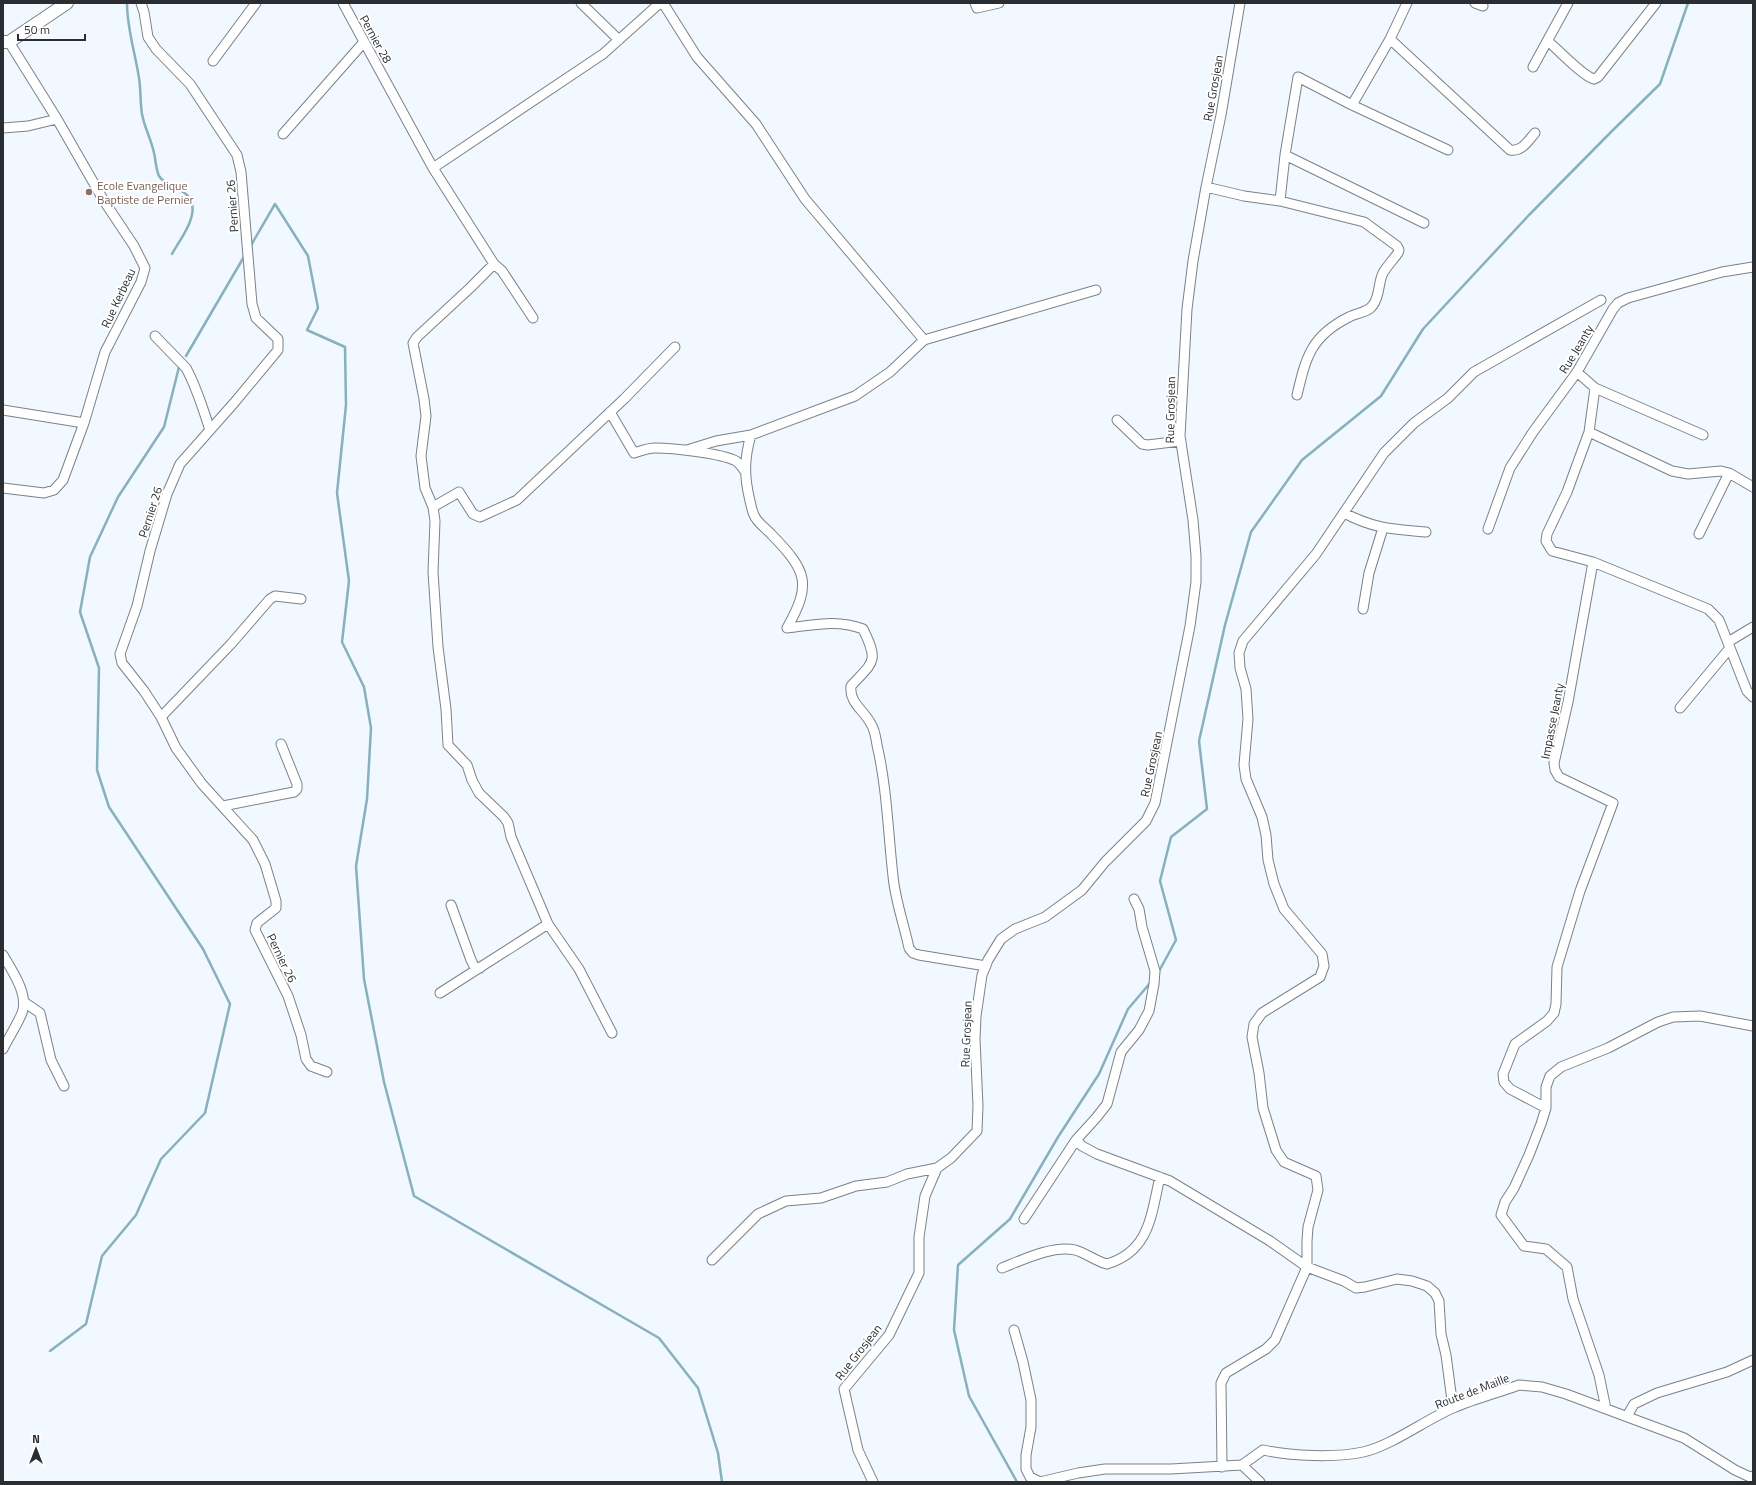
<svg xmlns="http://www.w3.org/2000/svg" width="1756" height="1485" font-family="'Titillium Web',sans-serif">
	<style>
		.lines { fill: none; stroke-linecap: round; stroke-linejoin: round }
		.stream { stroke: #86b1bd; stroke-width: 2.5 }
		.street-casing { stroke: #7a828a; stroke-width: 11 }
		.secondary-casing { stroke: #7a828a; stroke-width: 14 }
		.street { stroke: #fff; stroke-width: 9 }
		.secondary { stroke: #fff; stroke-width: 12 }
		.education-dot { fill: #8d6e63; stroke: #fff; stroke-width: 1.5 }
		.labels { text-anchor: middle; dominant-baseline: central; stroke-width: 4; stroke-linejoin: round; paint-order: stroke }
		.street-label { font-size: 12px; fill: #2a2d31; stroke: #fff }
		.education-label { font-size: 12px; fill: #785e54; stroke: #fff; text-anchor: start }
	</style>
	<rect width="100%" height="100%" fill="#f1f8ff"/>
	<g class="lines">
		<path class="stream" d="M 127,3 C 127,29 135,52 139,78 C 141,90 140,102 142,114 C 144,126 150,137 153,149 C 156,158 155,167 159,176 C 166,188 188,187 192,204 C 196,220 179,241 172,254
			M 250,247 L 275,204 L 308,256 L 318,308 L 307,330 L 345,347 L 346,405 L 337,493 L 349,581 L 342,642 L 364,687 L 371,728 L 367,799 L 356,866 L 364,979 L 384,1082 L 414,1196 L 659,1338 L 698,1388 L 718,1453 L 722,1482
			M 186,356 L 245,255
			M 1158,973 L 1176,940 L 1160,881 L 1171,837 L 1207,809 L 1199,741 L 1225,625 L 1251,532 L 1302,460 L 1381,396 L 1423,329 L 1529,215 L 1612,131 L 1660,84 L 1688,3
			M 50,1351 L 86,1324 L 102,1256 L 136,1215 L 161,1159 L 205,1113 L 230,1004 L 203,949 L 109,807 L 97,770 L 99,668 L 80,612 L 90,557 L 118,497 L 164,427 L 179,367
			M 1017,1482 L 969,1396 L 954,1330 L 958,1265 L 1010,1219 L 1058,1137 L 1099,1074 L 1128,1009 L 1151,982"/>
		<defs>
			<path id="street" d="M 141,3 L 144,12 L 148,37 L 156,49 L 190,84 L 237,155 L 241,172 L 252,304 L 256,318 L 278,339 L 278,350 L 234,403 L 180,464 L 167,494 L 150,551 L 137,606 L 120,654 L 122,663 L 144,691 L 161,717 L 176,748 L 202,784 L 253,840 L 265,864 L 276,901 L 276,908 L 257,923 L 255,930 L 288,996 L 301,1035 L 306,1059 L 311,1066 L 327,1072
				M 343,3 L 433,168
				M 581,3 L 619,40
				M 663,3 L 697,57 L 756,124 L 805,199 L 924,340
				M 975,3 L 977,8 L 999,3
				M 1475,3 L 1483,6
				M 1390,39 L 1510,150 C 1522,152 1528,141 1535,133
				M 1548,41 C 1557,49 1584,77 1594,79 L 1598,77 L 1656,3
				M 213,61 L 256,3
				M 1533,67 L 1568,3
				M 1352,105 L 1390,39 L 1407,3
				M 3,128 L 28,126 L 57,119
				M 283,134 L 364,42
				M 1285,155 L 1424,223
				M 1206,187 L 1244,196 L 1280,201 L 1285,155 L 1298,77 L 1352,105 L 1448,150
				M 1280,201 L 1364,222 L 1397,246 L 1399,250 L 1398,253 C 1393,260 1387,266 1383,273 C 1378,283 1380,296 1373,305 C 1368,313 1356,313 1349,317 C 1311,336 1306,357 1297,395
				M 494,264 L 502,271 L 533,318
				M 155,336 L 186,368 C 197,388 203,409 210,430
				M 1595,388 L 1703,435
				M 3,410 L 84,423
				M 610,412 L 634,453 C 641,451 647,448 655,448 C 672,448 721,453 736,461 C 739,463 742,467 744,470
				M 1117,420 L 1142,444 L 1148,445 L 1180,441
				M 1589,432 L 1672,471 L 1688,474 L 1721,471 L 1729,473 L 1753,487
				M 751,435 C 744,459 744,476 750,501 C 751,505 752,511 754,515 C 757,523 767,529 772,535 C 807,571 812,584 787,628 C 815,625 836,619 863,629 C 879,662 874,661 851,686 C 849,703 864,710 871,724 C 875,730 876,739 877,745 C 887,788 888,832 893,876 C 895,900 904,924 909,948 L 913,953 L 919,955 L 986,966
				M 687,450 L 716,441 L 751,435 L 855,396 L 890,372 L 924,340 L 1096,290
				M 3,488 L 44,493 L 54,490 L 63,480 L 84,423 L 105,352 L 141,282 L 145,268 L 134,246 L 104,201 L 57,119 L 9,42
				M 433,507 L 459,492 L 473,514 L 480,517 L 517,500 L 624,399 L 675,347
				M 1344,513 C 1375,529 1392,529 1426,532
				M 1488,529 L 1510,468 L 1533,432 L 1577,372 L 1613,309 L 1618,303 L 1628,298 L 1722,272 L 1753,267
				M 1699,534 L 1729,473
				M 1593,562 L 1708,609 L 1719,620 L 1747,691 L 1753,697
				M 1363,609 L 1369,573 L 1383,528
				M 1728,642 L 1753,627
				M 1680,708 L 1730,648
				M 161,717 L 231,644 L 270,599 L 275,596 L 301,599
				M 223,806 L 294,792 L 297,789 L 297,784 L 281,744
				M 1134,899 L 1139,909 L 1142,927 L 1155,971 L 1154,984 L 1149,1011 L 1139,1030 L 1121,1052 L 1107,1104 L 1096,1118 L 1076,1140 L 1082,1146 L 1097,1154 L 1170,1181 L 1270,1241 L 1307,1267 L 1344,1281 L 1356,1288 L 1365,1287 L 1397,1279 L 1412,1281 L 1427,1286 L 1435,1293 L 1439,1301 L 1441,1334 L 1446,1355 L 1453,1408
				M 451,905 L 471,960 L 474,966 L 480,968
				M 3,955 C 12,971 29,994 22,1013 C 17,1025 9,1037 3,1049
				M 440,993 L 548,924
				M 24,1002 L 40,1013 L 51,1060 L 64,1086
				M 612,1033 L 579,969 L 548,924 L 511,837 L 508,823 L 504,817 L 479,793 L 472,780 L 467,765 L 448,745 L 446,709 L 438,647 L 433,572 L 435,521 L 433,507 L 425,488 L 421,456 L 426,416 L 424,399 L 413,343 L 417,337 L 470,288 L 494,264 L 433,168 L 603,54 L 660,3
				M 1546,1108 L 1510,1089 L 1504,1082 L 1503,1074 L 1515,1044 L 1547,1021 L 1554,1013 L 1556,1004 L 1557,967 L 1580,891 L 1613,803 L 1559,777 L 1555,770 L 1554,763 L 1568,702 L 1593,562 L 1552,551 L 1546,541 L 1547,534 L 1567,492 L 1589,432 L 1595,388 L 1577,372
				M 1024,1219 L 1076,1140
				M 712,1260 L 758,1214 L 786,1201 L 821,1198 L 856,1186 L 887,1182 L 907,1174 L 937,1168
				M 1002,1268 C 1022,1260 1053,1245 1075,1250 C 1086,1253 1095,1261 1107,1264 C 1150,1251 1151,1215 1160,1177
				M 1014,1330 L 1023,1362 L 1031,1400 L 1031,1427 L 1026,1455 L 1026,1469 L 1030,1477 L 1040,1482 L 1078,1473 L 1105,1469 L 1171,1469 L 1242,1465
				M 1606,1409 L 1599,1375 L 1573,1299 L 1567,1267 L 1546,1249 L 1524,1246 L 1501,1215 L 1505,1202 L 1514,1188 L 1529,1155 L 1541,1124 L 1546,1108 L 1546,1087 L 1550,1076 L 1561,1067 L 1608,1048 L 1658,1022 L 1673,1017 L 1700,1016 L 1753,1026
				M 1627,1416 L 1634,1404 L 1657,1393 L 1727,1372 L 1753,1360
				M 1242,1465 L 1263,1450 C 1290,1456 1336,1458 1363,1452 C 1391,1446 1425,1420 1453,1408 C 1474,1399 1497,1393 1519,1385 L 1542,1387 L 1566,1394 L 1684,1438 L 1735,1470 L 1750,1477 L 1753,1476
				M 1242,1465 L 1260,1482
				M 1222,1467 L 1221,1383 L 1226,1373 L 1266,1349 L 1275,1340 L 1307,1267 L 1307,1241 L 1308,1227 L 1318,1190 L 1316,1176 L 1284,1162 L 1276,1150 L 1263,1108 L 1259,1073 L 1252,1037 L 1254,1024 L 1262,1013 L 1320,977 L 1324,966 L 1322,954 L 1284,909 L 1274,884 L 1268,860 L 1266,835 L 1262,817 L 1246,779 L 1244,765 L 1248,719 L 1246,689 L 1240,668 L 1239,653 L 1243,641 L 1316,554 L 1384,453 L 1414,423 L 1448,398 L 1474,372 L 1601,300
				M 873,1482 L 858,1450 L 844,1389 L 889,1335 L 919,1273 L 919,1237 L 925,1196 L 937,1168 L 951,1158 L 977,1131 L 978,1106 L 975,1039 L 976,1016 L 982,975 L 988,960 L 1001,939 L 1015,929 L 1045,917 L 1082,890 L 1105,862 L 1146,821 L 1155,803 L 1190,626 L 1196,582 L 1196,556 L 1193,520 L 1180,436 L 1187,309 L 1193,261 L 1206,187 L 1221,115 L 1240,3"/>
			<path id="secondary" d="M 3,42 L 9,42 L 67,3"/>
		</defs>
		<use href="#street" class="street-casing"/>
		<use href="#secondary" class="secondary-casing"/>
		<use href="#street" class="street"/>
		<use href="#secondary" class="secondary"/>
	</g>
	<circle class="education-dot" cx="89" cy="192" r="4"/>
	<g class="labels">
		<g class="street-label">
			<text transform="translate(376 39) rotate(61)">Pernier 28</text>
			<text transform="translate(1213 88) rotate(-80)">Rue Grosjean</text>
			<text transform="translate(232 206) rotate(-94)">Pernier 26</text>
			<text transform="translate(118 298) rotate(-65)">Rue Kerbeau</text>
			<text transform="translate(1576 349) rotate(-59)">Rue Jeanty</text>
			<text transform="translate(1170 410) rotate(-89)">Rue Grosjean</text>
			<text transform="translate(150 512) rotate(-72)">Pernier 26</text>
			<text transform="translate(1552 721) rotate(-79)">Impasse Jeanty</text>
			<text transform="translate(1151 764) rotate(-78)">Rue Grosjean</text>
			<text transform="translate(282 958) rotate(64)">Pernier 26</text>
			<text transform="translate(966 1034) rotate(-88)">Rue Grosjean</text>
			<text transform="translate(858 1352) rotate(-52)">Rue Grosjean</text>
			<text transform="translate(1472 1391) rotate(-21)">Route de Maille</text>
		</g>
		<g class="education-label">
			<text x="97" y="185">Ecole Evangelique<tspan x="97" dy="14">Baptiste de Pernier</tspan></text>
		</g>
	</g>
	<rect width="1756" height="1485" fill="none" stroke="#2a2d31" stroke-width="8"/>
	<g transform="translate(36 1449)" stroke="#ffffff" stroke-width="3" paint-order="stroke">
	<path d="M0-3L7 15L0 10L-7 15Z" fill="#2a2d31"/>
	<text y="-6" font-size="11" font-weight="bold" text-anchor="middle" fill="#2a2d31">N</text>
	</g>
	<path d="M18 34v6h67v-6" fill="none" stroke="#2a2d31" stroke-width="2"/>
	<text x="24" y="34" font-size="12" fill="#2a2d31" stroke="#ffffff" stroke-width="3" paint-order="stroke">50 m</text>
</svg>
